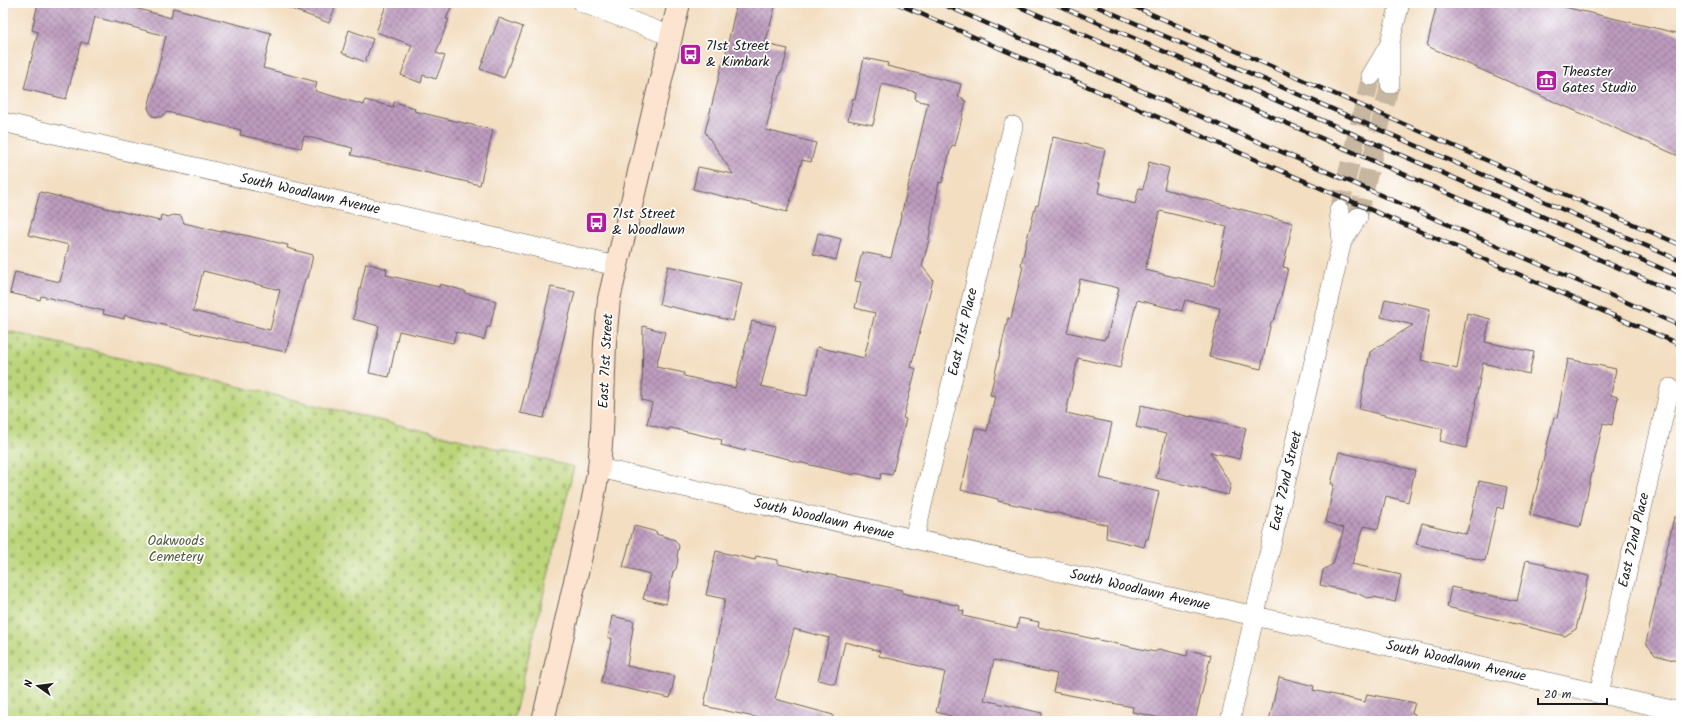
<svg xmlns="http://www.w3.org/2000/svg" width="1684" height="724" font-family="Kalam,sans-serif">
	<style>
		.cemetery { fill: url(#cemetery-stones); stroke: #6c784b }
		.building { fill: url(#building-cross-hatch); fill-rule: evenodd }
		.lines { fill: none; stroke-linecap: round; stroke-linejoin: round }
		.minor-tunnel { stroke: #c8b7a0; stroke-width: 19; stroke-dasharray: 19 10; stroke-linecap: butt }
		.minor-casing { stroke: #676056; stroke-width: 20 }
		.secondary-casing { stroke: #676056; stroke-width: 24 }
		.minor { stroke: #fff; stroke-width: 19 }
		.secondary { stroke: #fde4d1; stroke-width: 22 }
		.rail-casing { stroke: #1c1c1c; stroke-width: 4.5 }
		.rail { stroke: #fff; stroke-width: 3; stroke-dasharray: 9; stroke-linecap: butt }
		.labels { text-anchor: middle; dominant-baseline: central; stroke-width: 3.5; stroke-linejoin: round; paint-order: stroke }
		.poi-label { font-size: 14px; fill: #1c1c1c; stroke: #fff; text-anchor: start }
		.street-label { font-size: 14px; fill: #1c1c1c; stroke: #fff }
		.park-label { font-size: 14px; fill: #545d3d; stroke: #fff }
	</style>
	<defs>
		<pattern id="cemetery-stones" width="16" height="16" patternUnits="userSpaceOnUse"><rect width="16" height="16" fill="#bcd57a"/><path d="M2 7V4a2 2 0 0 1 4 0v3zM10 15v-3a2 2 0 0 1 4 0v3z" fill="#a1b669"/></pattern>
		<pattern id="building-cross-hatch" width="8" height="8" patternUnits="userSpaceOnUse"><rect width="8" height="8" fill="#bd9bbe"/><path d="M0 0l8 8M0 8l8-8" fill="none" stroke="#997e9a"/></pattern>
	</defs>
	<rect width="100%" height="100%" fill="#fff"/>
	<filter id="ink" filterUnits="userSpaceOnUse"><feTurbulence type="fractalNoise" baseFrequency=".025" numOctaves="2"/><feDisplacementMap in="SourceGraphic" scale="8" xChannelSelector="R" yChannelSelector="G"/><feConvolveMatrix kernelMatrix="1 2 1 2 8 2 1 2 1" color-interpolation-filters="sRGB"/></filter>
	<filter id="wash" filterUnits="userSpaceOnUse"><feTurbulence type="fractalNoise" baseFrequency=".012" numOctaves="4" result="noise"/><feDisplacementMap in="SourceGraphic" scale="16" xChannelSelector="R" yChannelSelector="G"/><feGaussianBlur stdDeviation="0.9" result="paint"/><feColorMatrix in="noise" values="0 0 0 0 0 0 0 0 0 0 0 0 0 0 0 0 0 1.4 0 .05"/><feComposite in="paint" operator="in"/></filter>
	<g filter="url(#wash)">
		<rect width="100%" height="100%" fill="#f3dec1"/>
		<path class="cemetery" d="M 3,330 L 574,467 L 513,721 L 3,721 Z"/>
		<g id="blocks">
			<path class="building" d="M 38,3 L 117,3 L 171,18 L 173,8 L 271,33 L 263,68 L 317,82 L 315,91 L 364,105 L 365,100 L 393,107 L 394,102 L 415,108 L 414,111 L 493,130 L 480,185 L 351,155 L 353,148 L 304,136 L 301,148 L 240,135 L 241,130 L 167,112 L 161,117 L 152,116 L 148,108 L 166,36 L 95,17 L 88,44 L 81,42 L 66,99 L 24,89 L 38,32 L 32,30 Z
				M 281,3 L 337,3 L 329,23 L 281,5 Z
				M 387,3 L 453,3 L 446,19 L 449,19 L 436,53 L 445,56 L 436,79 L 423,75 L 421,83 L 401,75 L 412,45 L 376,32 Z
				M 737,3 L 776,3 L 765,44 L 788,49 L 782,72 L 780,72 L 775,91 L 766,130 L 816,143 L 811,162 L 802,160 L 787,212 L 693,189 L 698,167 L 733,174 L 705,132 L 722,64 L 723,65 Z
				M 1437,3 L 1547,3 L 1681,34 L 1681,157 L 1427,46 Z
				M 499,18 L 523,27 L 504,78 L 480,69 Z
				M 349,30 L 373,39 L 365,62 L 342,53 Z
				M 864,58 L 888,63 L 887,66 L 961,84 L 958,97 L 963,98 L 963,100 L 966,101 L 955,146 L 952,145 L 951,147 L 942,183 L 939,182 L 928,244 L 922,266 L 933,280 L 911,367 L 916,369 L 903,418 L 906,419 L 892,475 L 881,473 L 880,479 L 855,473 L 854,475 L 789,460 L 789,459 L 745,449 L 745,451 L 721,445 L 722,440 L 671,428 L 669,428 L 668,430 L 647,424 L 652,403 L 642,400 L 643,326 L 665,332 L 656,367 L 684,373 L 684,376 L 735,388 L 752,321 L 776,326 L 761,386 L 807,396 L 817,347 L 864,358 L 875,313 L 855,308 L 861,282 L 855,281 L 862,252 L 891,258 L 928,103 L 915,100 L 916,92 L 882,84 L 873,125 L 848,120 L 853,98 L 855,99 Z
				M 1053,137 L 1105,149 L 1098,183 L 1100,183 L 1098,193 L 1135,204 L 1139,188 L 1143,189 L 1149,162 L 1169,168 L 1164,189 L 1293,223 L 1283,267 L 1288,268 L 1282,293 L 1275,318 L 1271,322 L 1261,369 L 1209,357 L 1220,308 L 1185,300 L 1182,311 L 1137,300 L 1120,368 L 1078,358 L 1066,413 L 1112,423 L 1100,478 L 1159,492 L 1148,539 L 1146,539 L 1144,547 L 1106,538 L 1107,525 L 1053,512 L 1053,513 L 998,501 L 998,499 L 961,490 L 975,428 L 987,431 L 995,396 L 990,395 L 1008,318 L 1011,319 L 1023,266 L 1021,265 L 1027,239 L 1036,205 L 1038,206 ZM 1160,211 L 1227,227 L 1214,286 L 1145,270 ZM 1080,279 L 1119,288 L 1107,337 L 1105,337 L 1104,340 L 1067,332 Z
				M 40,192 L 160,221 L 161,215 L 168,217 L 173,215 L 181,216 L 184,223 L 221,232 L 222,230 L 257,238 L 288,245 L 287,248 L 313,255 L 308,278 L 305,279 L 286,352 L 194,333 L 125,315 L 124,319 L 103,314 L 104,311 L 41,296 L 40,300 L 10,293 L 15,272 L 60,282 L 69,245 L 28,235 ZM 203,271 L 280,290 L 270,330 L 193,311 Z
				M 818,233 L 841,239 L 836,260 L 813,254 Z
				M 366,263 L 387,269 L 386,275 L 439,287 L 440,284 L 465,291 L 465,293 L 496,301 L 490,327 L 487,327 L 484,340 L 456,332 L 453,343 L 399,331 L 389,377 L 369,373 L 379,326 L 353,319 Z
				M 668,266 L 742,283 L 733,321 L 659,304 Z
				M 551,287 L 575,292 L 544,418 L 520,413 Z
				M 1385,299 L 1430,309 L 1421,360 L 1457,369 L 1467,313 L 1490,319 L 1485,342 L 1534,352 L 1529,374 L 1483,363 L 1475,403 L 1476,403 L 1466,448 L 1440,441 L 1443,429 L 1359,409 L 1370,352 L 1413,325 L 1381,317 Z
				M 1568,359 L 1616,369 L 1611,395 L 1618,397 L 1612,425 L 1603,423 L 1580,527 L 1530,515 L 1554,417 L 1557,418 Z
				M 1141,405 L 1191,417 L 1191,416 L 1246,428 L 1239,459 L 1210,452 L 1231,484 L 1228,495 L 1156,478 L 1166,434 L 1136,427 Z
				M 1339,452 L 1415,470 L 1408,502 L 1386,496 L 1378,529 L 1364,526 L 1352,564 L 1401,575 L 1395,602 L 1374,597 L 1367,598 L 1357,593 L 1320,585 L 1323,570 L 1333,564 L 1344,528 L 1326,522 L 1334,484 L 1331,484 Z
				M 1479,481 L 1507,487 L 1503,509 L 1497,507 L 1485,561 L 1416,544 L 1422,523 L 1466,534 L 1471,518 Z
				M 1674,517 L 1681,518 L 1681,662 L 1655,655 L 1646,643 Z
				M 634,526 L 657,532 L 656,534 L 675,540 L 679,546 L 677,556 L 678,560 L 676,569 L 673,572 L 666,604 L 643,599 L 650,574 L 623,567 Z
				M 716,551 L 755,560 L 756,556 L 778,560 L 778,564 L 902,590 L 902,593 L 960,606 L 959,610 L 964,611 L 963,616 L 1017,628 L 1019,618 L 1039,622 L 1038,627 L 1155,652 L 1159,649 L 1187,656 L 1188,650 L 1211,655 L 1195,721 L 1175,721 L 1132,712 L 1133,707 L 1053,692 L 1057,674 L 994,660 L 984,700 L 1042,713 L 1041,721 L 976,721 L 954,717 L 936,712 L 945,672 L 879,656 L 880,651 L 845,642 L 835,684 L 818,680 L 829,638 L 794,629 L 775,699 L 833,715 L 832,721 L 773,721 L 704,706 L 725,599 L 706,595 Z
				M 1526,560 L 1545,564 L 1545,566 L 1589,576 L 1576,629 L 1565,636 L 1447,607 L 1451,587 L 1517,601 Z
				M 612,616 L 634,621 L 627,666 L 675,676 L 670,698 L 601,683 L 612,638 L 608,638 Z
				M 1279,677 L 1314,686 L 1313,690 L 1365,702 L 1367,694 L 1415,703 L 1412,713 L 1415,714 L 1414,721 L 1269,721 Z"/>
		</g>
	</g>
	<g filter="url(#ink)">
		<use href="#blocks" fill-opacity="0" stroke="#676056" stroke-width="1"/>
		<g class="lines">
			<path class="minor-tunnel" d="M 1339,210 L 1371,76
				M 1358,217 L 1390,84"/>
			<defs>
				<path id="minor" d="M 583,3 L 671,36
					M 1371,76 L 1390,44
					M 1390,84 L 1390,42 L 1400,3
					M 3,122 L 616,266
					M 1342,241 L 1358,217
					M 599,468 L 1681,712
					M 914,539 L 1013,126
					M 1599,693 L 1670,388
					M 1230,721 L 1342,241 L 1339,210"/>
				<path id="secondary" d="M 543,721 L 587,529 L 599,468 L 602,432 L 605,342 L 609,299 L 679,3"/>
			</defs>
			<use href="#minor" class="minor-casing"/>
			<use href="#secondary" class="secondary-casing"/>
			<use href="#minor" class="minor"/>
			<use href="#secondary" class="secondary"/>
			<defs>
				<path id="rail" d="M 896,3 L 1681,345
					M 940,3 L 1681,326
					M 1011,3 L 1681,295
					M 1053,3 L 1681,277
					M 1089,3 L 1681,261
					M 1126,3 L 1681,245"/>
			</defs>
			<use href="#rail" class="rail-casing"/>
			<use href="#rail" class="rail"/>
		</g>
	</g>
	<defs>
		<symbol id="bus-square" viewBox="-11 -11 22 22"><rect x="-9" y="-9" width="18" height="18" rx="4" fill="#b5179e" stroke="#fff"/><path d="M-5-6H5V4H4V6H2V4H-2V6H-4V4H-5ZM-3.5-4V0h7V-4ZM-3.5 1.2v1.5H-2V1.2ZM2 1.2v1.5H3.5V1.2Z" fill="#fff"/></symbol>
		<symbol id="museum-square" viewBox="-11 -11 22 22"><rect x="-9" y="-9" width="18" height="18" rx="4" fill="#b5179e" stroke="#fff"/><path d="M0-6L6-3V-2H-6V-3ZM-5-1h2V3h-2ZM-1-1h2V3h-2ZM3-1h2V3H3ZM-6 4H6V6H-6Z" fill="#fff"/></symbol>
	</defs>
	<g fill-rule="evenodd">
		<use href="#bus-square" x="678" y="42" width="25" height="25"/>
		<use href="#museum-square" x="1534" y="68" width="25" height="25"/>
		<use href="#bus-square" x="584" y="210" width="25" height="25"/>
	</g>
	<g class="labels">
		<g class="poi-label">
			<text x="706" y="46">71st Street<tspan x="706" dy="16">&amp; Kimbark</tspan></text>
			<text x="1562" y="72">Theaster<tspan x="1562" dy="16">Gates Studio</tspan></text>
			<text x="612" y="214">71st Street<tspan x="612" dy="16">&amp; Woodlawn</tspan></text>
		</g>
		<g class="street-label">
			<text transform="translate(310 194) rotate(13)">South Woodlawn Avenue</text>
			<text transform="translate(963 332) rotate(-77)">East 71st Place</text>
			<text transform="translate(606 361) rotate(-87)">East 71st Street</text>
			<text transform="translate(1286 481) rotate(-77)">East 72nd Street</text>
			<text transform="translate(824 519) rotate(13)">South Woodlawn Avenue</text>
			<text transform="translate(1634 540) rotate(-77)">East 72nd Place</text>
			<text transform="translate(1140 590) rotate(13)">South Woodlawn Avenue</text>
			<text transform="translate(1456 661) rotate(13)">South Woodlawn Avenue</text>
		</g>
		<g class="park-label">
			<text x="176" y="541">Oakwoods<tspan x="176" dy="16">Cemetery</tspan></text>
		</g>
	</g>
	<rect width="1684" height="724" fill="none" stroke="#fff" stroke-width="16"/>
	<g transform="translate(38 686) rotate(284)" stroke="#ffffff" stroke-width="3" paint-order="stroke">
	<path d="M0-3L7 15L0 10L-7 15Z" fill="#1c1c1c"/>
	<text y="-6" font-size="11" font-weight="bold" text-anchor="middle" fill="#1c1c1c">N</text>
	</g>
	<path d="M1538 698v6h69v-6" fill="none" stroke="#1c1c1c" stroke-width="2"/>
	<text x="1544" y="698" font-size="12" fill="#1c1c1c" stroke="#ffffff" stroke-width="3" paint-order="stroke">20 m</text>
</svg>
